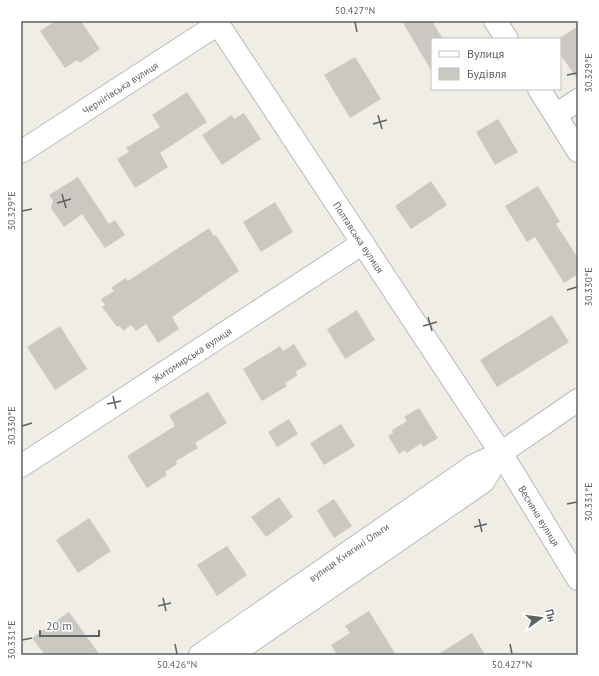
<svg xmlns="http://www.w3.org/2000/svg" width="599" height="676" font-family="'PT Sans',sans-serif">
	<style>
		.building { fill: #cbc8c2 }
		.lines { fill: none; stroke-linecap: round; stroke-linejoin: round }
		.minor-casing { stroke: #b8bbc0; stroke-width: 24 }
		.minor { stroke: #fff; stroke-width: 22 }
		.ticks { fill: none; stroke: #5d6267; stroke-width: 1.5 }
		.labels { text-anchor: middle; dominant-baseline: central; stroke-width: 3; stroke-linejoin: round; paint-order: stroke }
		.street-label { font-size: 10px; fill: #5d6267; stroke: #fff }
		.neatline { fill: none; stroke: #5d6267; stroke-width: 1.5 }
		.ticks-label { font-size: 10px; text-anchor: middle; fill: #5d6267 }
	</style>
	<rect width="100%" height="100%" fill="#f0ede5"/>
	<path class="building" d="M 55,21 L 81,21 L 100,49 L 80,63 L 77,60 L 65,68 L 40,31 Z
		M 402,21 L 432,21 L 443,39 L 432,39 L 432,72 Z
		M 578,26 L 578,80 L 560,54 L 560,38 Z
		M 355,57 L 381,99 L 350,118 L 324,75 Z
		M 187,92 L 207,122 L 160,153 L 168,167 L 135,188 L 117,159 L 129,152 L 126,148 L 160,127 L 152,115 Z
		M 244,113 L 261,139 L 222,165 L 202,135 L 232,115 L 234,119 Z
		M 498,119 L 518,152 L 495,165 L 476,132 Z
		M 78,177 L 109,224 L 115,220 L 125,235 L 105,248 L 82,214 L 64,227 L 51,208 L 53,201 L 49,195 Z
		M 431,181 L 447,205 L 411,229 L 395,206 Z
		M 538,186 L 560,222 L 556,224 L 578,258 L 578,274 L 564,283 L 535,237 L 527,242 L 505,206 Z
		M 275,202 L 293,232 L 261,252 L 243,222 Z
		M 209,228 L 214,236 L 216,235 L 239,271 L 172,317 L 179,329 L 158,343 L 146,324 L 136,331 L 131,325 L 123,331 L 120,326 L 117,327 L 102,307 L 105,305 L 101,299 L 114,291 L 111,288 L 125,278 L 128,281 Z
		M 357,310 L 375,340 L 345,359 L 327,329 Z
		M 552,315 L 569,342 L 497,387 L 480,360 Z
		M 60,326 L 87,369 L 55,390 L 27,347 Z
		M 294,344 L 307,365 L 295,372 L 298,375 L 285,383 L 287,386 L 262,401 L 243,369 L 280,346 L 283,351 Z
		M 208,392 L 227,423 L 195,443 L 198,448 L 176,461 L 177,464 L 165,472 L 167,475 L 147,488 L 127,456 L 175,426 L 169,415 Z
		M 419,408 L 438,438 L 423,447 L 421,443 L 407,453 L 405,450 L 399,454 L 388,436 L 393,433 L 392,430 L 407,421 L 404,417 Z
		M 289,419 L 298,434 L 277,447 L 268,432 Z
		M 341,424 L 355,446 L 324,465 L 310,443 Z
		M 279,497 L 293,517 L 266,537 L 251,517 Z
		M 334,499 L 352,526 L 334,538 L 317,510 Z
		M 89,518 L 111,551 L 78,573 L 56,540 Z
		M 227,546 L 247,575 L 217,596 L 197,565 Z
		M 369,611 L 396,655 L 337,655 L 331,645 L 350,633 L 345,626 Z
		M 69,612 L 100,655 L 45,655 L 32,638 Z
		M 472,633 L 485,655 L 437,655 Z"/>
	<g class="lines">
		<defs>
			<g id="minor">
				<path id="s1" d="M 216,21 L 501,453 L 578,579"/>
				<path d="M 495,21 L 507,39"/>
				<path d="M 539,89 L 578,151"/>
				<path d="M 556,115 L 578,100"/>
				<path id="s2" d="M 21,152 L 218,24"/>
				<path id="s3" d="M 21,466 L 363,243"/>
				<path id="s4" d="M 200,655 L 473,466 L 501,453 L 578,400"/>
				<path d="M 231,655 L 483,482 L 501,453"/>
			</g>
		</defs>
		<use href="#minor" class="minor-casing"/>
		<use href="#minor" class="minor"/>
	</g>
	<path class="ticks" d="M 355,22 L 357,32M 567,75 L 577,73M 378,115 L 382,129M 373,124 L 387,120M 62,194 L 66,208M 57,203 L 71,199M 22,211 L 32,209M 567,290 L 577,287M 428,317 L 432,331M 423,326 L 437,322M 113,396 L 116,409M 107,404 L 121,401M 22,426 L 32,423M 567,504 L 577,502M 479,519 L 482,532M 474,527 L 487,524M 163,598 L 166,611M 158,606 L 171,603M 22,640 L 32,638M 175,644 L 177,654M 510,644 L 512,654"/>
	<g class="labels">
		<g class="street-label">
			<text stroke="none"><textPath href="#s2" startOffset="118">Чернігівська вулиця</textPath></text>
			<text stroke="none"><textPath href="#s1" startOffset="259">Полтавська вулиця</textPath></text>
			<text stroke="none"><textPath href="#s3" startOffset="204">Житомирська вулиця</textPath></text>
			<text stroke="none"><textPath href="#s1" startOffset="591">Весняна вулиця</textPath></text>
			<text stroke="none"><textPath href="#s4" startOffset="181">вулиця Княгині Ольги</textPath></text>
		</g>
	</g>
	<rect width="599" height="676" fill="none" stroke="#ffffff" stroke-width="44"/>
	<rect x="431" y="38" width="130" height="52" fill="#ffffff" stroke="#bec0c2"/>
	<rect x="439" y="51" width="20" height="6" fill="#ffffff" stroke="#bec0c2"/>
	<text x="467" y="58" font-size="12" fill="#5d6267">Вулиця</text>
	<rect x="439" y="68" width="20" height="12" fill="#cbc8c2" stroke="#bec0c2"/>
	<text x="467" y="78" font-size="12" fill="#5d6267">Будівля</text>
	<g transform="translate(541 618) rotate(76)" stroke="#ffffff" stroke-width="3" paint-order="stroke">
	<path d="M0-3L7 15L0 10L-7 15Z" fill="#5d6267"/>
	<text y="-6" font-size="11" font-weight="bold" text-anchor="middle" fill="#5d6267">Пн</text>
	</g>
	<path d="M40 630v6h59v-6" fill="none" stroke="#5d6267" stroke-width="2"/>
	<text x="46" y="630" font-size="12" fill="#5d6267" stroke="#ffffff" stroke-width="3" paint-order="stroke">20 m</text>
	<rect x="22" y="22" width="555" height="632" class="neatline"/>
	<g class="ticks-label">
		<text x="355" y="14">50.427°N</text>
		<text transform="translate(588 73) rotate(-90)" y="4">30.329°E</text>
		<text transform="translate(11 211) rotate(-90)" y="4">30.329°E</text>
		<text transform="translate(588 287) rotate(-90)" y="4">30.330°E</text>
		<text transform="translate(11 426) rotate(-90)" y="4">30.330°E</text>
		<text transform="translate(588 502) rotate(-90)" y="4">30.331°E</text>
		<text transform="translate(11 640) rotate(-90)" y="4">30.331°E</text>
		<text x="177" y="668">50.426°N</text>
		<text x="512" y="668">50.427°N</text>
	</g>
</svg>
